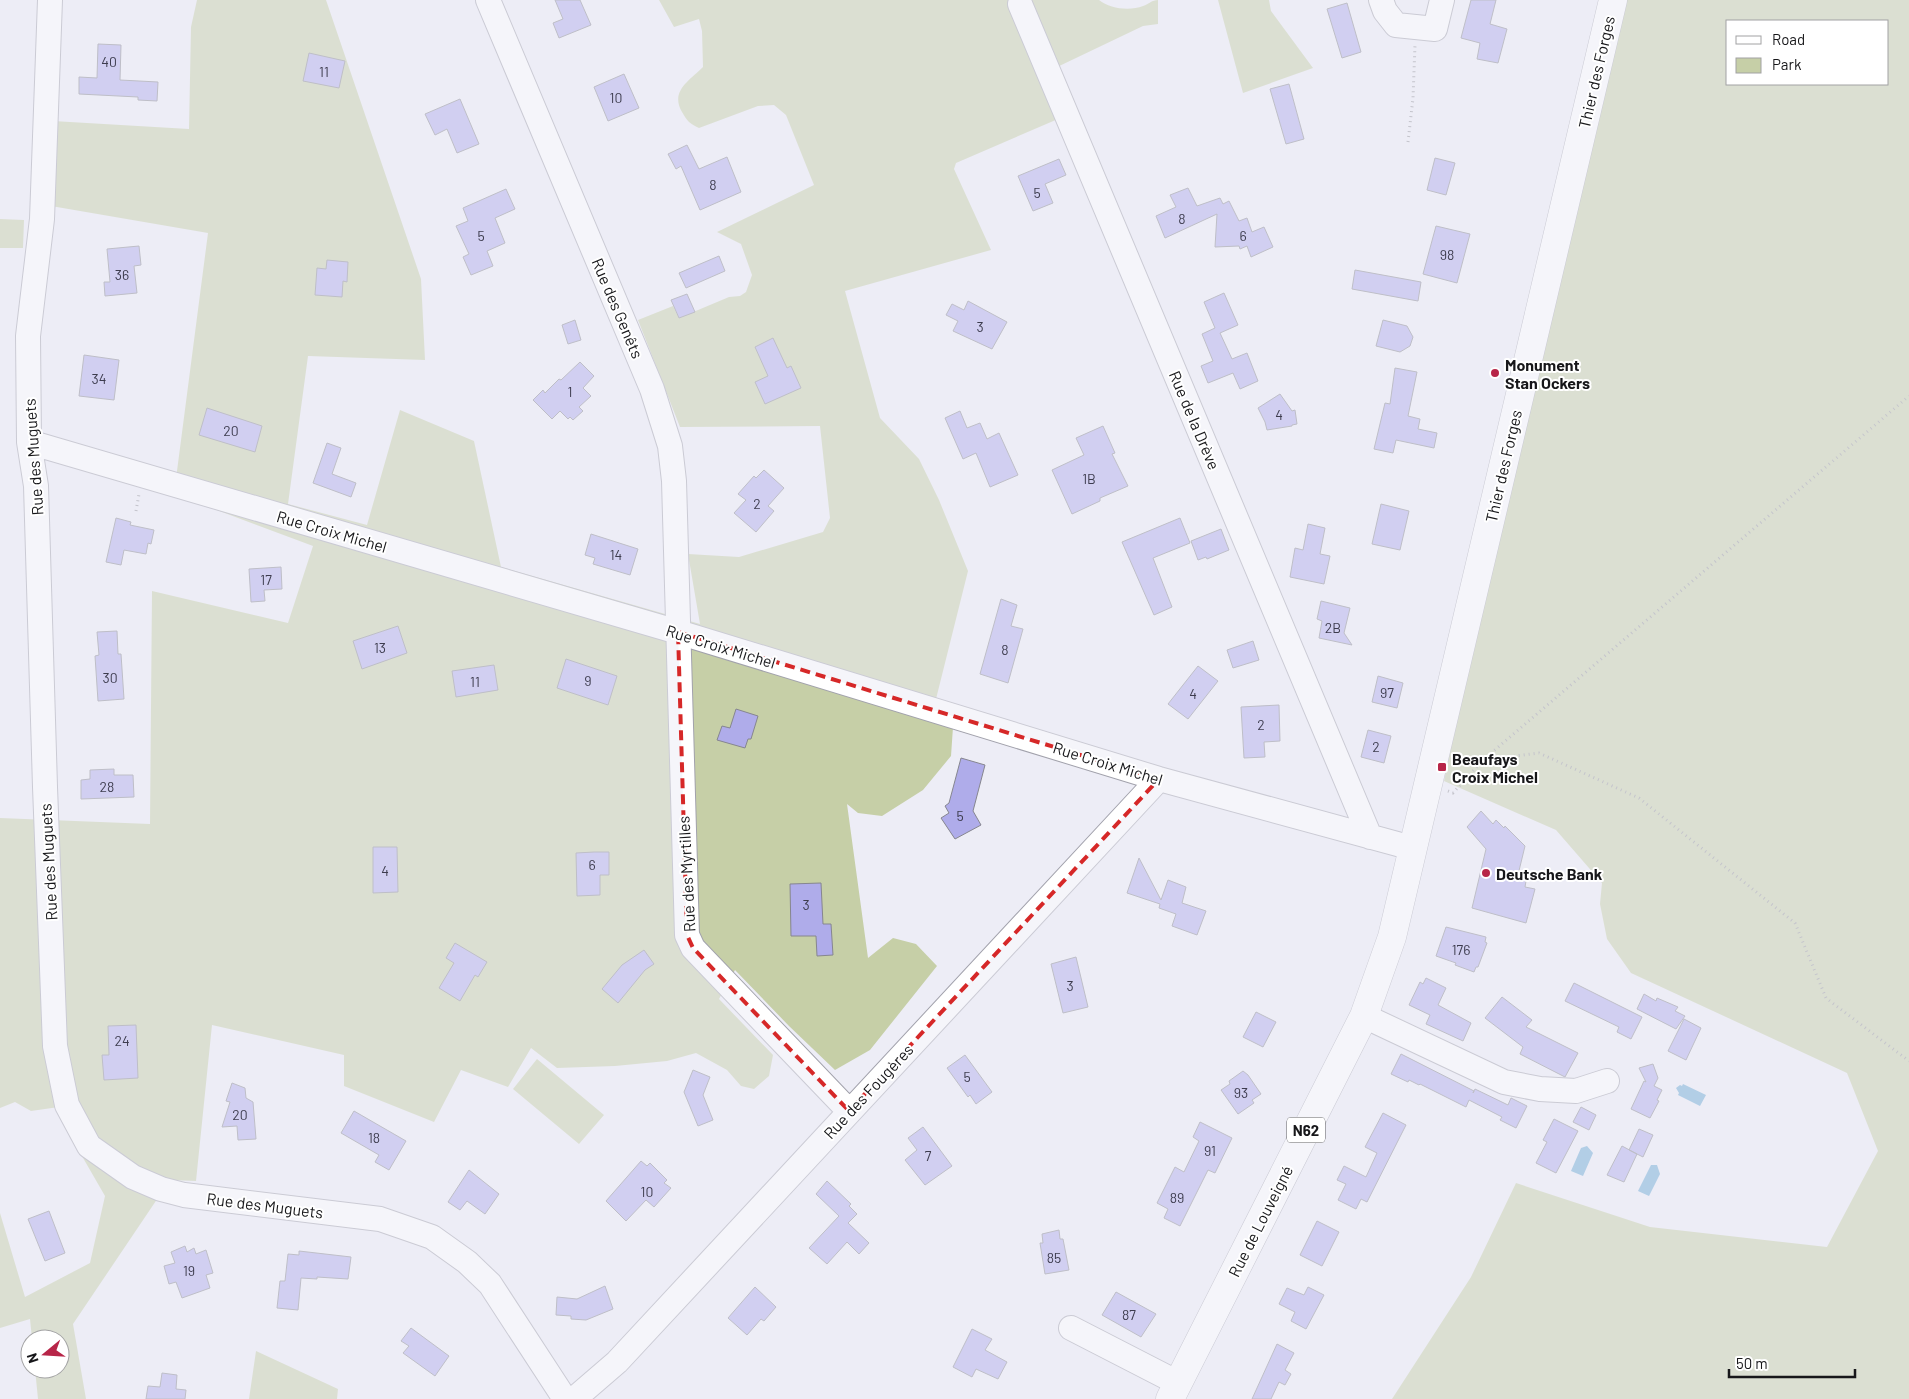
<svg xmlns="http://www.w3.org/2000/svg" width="1909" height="1399" font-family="Barlow,sans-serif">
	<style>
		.green { fill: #c6cfa7; fill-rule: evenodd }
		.water { fill: #6aa8d2 }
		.building { fill: #afacea; stroke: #86868f }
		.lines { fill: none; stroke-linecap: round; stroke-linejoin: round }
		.minor-casing { stroke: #a2a2ac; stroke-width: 26 }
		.major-casing { stroke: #a2a2ac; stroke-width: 29 }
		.path { stroke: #939399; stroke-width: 3; stroke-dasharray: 1 4; stroke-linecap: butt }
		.minor { stroke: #fff; stroke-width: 24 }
		.major { stroke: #fff; stroke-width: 28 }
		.marked { fill: none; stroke: #d62828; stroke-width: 4; stroke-dasharray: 10 6; stroke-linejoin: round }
		.poi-dot { fill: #b72548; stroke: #fff; stroke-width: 2 }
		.labels { text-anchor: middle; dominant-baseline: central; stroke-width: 4; stroke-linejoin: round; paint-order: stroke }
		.number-label { font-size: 14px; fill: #3d3c4e }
		.shield { fill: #fff; stroke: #5d5d5f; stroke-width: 1 }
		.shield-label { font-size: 15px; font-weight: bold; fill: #17171a }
		.street-label { font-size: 16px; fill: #17171a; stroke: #fff }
		.poi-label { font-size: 16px; font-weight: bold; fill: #17171a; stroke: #fff; text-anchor: start }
	</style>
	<rect width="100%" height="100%" fill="#ededf6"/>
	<path class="green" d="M 197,0 L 326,0 L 421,279 L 425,360 L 308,356 L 288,504 L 367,525 L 400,410 L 474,441 L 501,567 L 700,624 L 688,554 L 739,557 L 823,532 L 830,518 L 820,426 L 680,427 L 638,320 L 673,306 L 679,318 L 729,297 L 740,296 L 746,292 L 752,275 L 741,244 L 717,232 L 814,185 L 786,115 L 774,105 L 758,106 L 699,128 C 690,124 687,121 682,112 C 670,91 689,81 703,67 L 702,31 L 699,19 L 674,27 L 659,0 L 1099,0 C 1110,9 1130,11 1143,6 C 1149,4 1152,0 1158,0 L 1158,24 L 1143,26 L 1053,69 L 1058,119 L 956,163 L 954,169 L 991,250 L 845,291 L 880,418 L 919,459 L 939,500 L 968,571 L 931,719 L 953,727 L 951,756 L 923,790 L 882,816 L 858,813 L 847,804 L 868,958 L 893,938 L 916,944 L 937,966 L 870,1050 L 835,1070 L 789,1026 L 735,970 L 719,999 L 773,1055 L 769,1076 L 754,1089 L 741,1086 L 727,1070 L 696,1053 L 667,1061 L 615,1066 L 557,1068 L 531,1048 L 508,1087 L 461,1070 L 434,1122 L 344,1086 L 344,1055 L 212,1025 L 196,1181 L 170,1180 L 73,1324 L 86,1399 L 38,1399 L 35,1369 L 60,1369 L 60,1339 L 32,1339 L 30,1319 L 0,1328 L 0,1213 L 25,1297 L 90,1263 L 105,1196 L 75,1144 L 59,1107 L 31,1111 L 15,1102 L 0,1108 L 0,818 L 150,824 L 152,591 L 288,623 L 313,546 L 174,494 L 208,233 L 51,206 L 53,121 L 189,129 L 191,27 Z
		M 1218,0 L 1269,0 L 1271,11 L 1313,68 L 1243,93 Z
		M 1627,0 L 1909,0 L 1909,1399 L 1392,1399 L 1471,1277 L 1516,1183 L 1650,1227 L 1827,1247 L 1878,1151 L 1847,1073 L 1631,973 L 1607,939 L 1600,904 L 1602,883 L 1556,830 L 1444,781 L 1483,588 ZM 1728,21 L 1888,21 L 1888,84 L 1728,84 Z
		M 0,219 L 24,220 L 23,248 L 0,248 Z
		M 537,1059 L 604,1115 L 579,1144 L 513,1089 Z
		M 256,1351 L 338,1389 L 337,1399 L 249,1399 Z"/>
	<path class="water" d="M 1683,1084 L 1706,1095 L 1700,1106 L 1678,1095 L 1679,1093 L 1676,1088 L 1680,1085 L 1682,1086 Z
		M 1587,1146 L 1593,1153 L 1583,1176 L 1571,1171 L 1581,1148 Z
		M 1651,1165 L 1657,1165 L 1660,1174 L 1649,1196 L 1638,1191 Z"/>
	<path class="building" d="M 555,0 L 580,0 L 591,25 L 559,38 L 553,23 L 563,19 Z
		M 1471,0 L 1496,0 L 1490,24 L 1507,29 L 1498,63 L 1477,59 L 1480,43 L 1461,38 Z
		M 1347,3 L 1361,52 L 1342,58 L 1327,9 Z
		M 98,44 L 121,45 L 120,80 L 158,82 L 157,101 L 138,100 L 138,97 L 79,94 L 79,77 L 97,78 Z
		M 309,53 L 345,61 L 339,88 L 303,81 Z
		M 624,74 L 639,108 L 608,121 L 594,87 Z
		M 1289,84 L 1304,139 L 1286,144 L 1270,89 Z
		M 460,99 L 479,144 L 457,153 L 447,129 L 435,135 L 425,114 Z
		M 687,145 L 699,169 L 727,157 L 741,192 L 700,210 L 681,166 L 676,169 L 668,154 Z
		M 1435,158 L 1455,163 L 1446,195 L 1427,190 Z
		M 1059,159 L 1066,175 L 1045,184 L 1053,203 L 1033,211 L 1018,176 Z
		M 1188,188 L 1197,206 L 1220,198 L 1223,204 L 1229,201 L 1239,221 L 1247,218 L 1252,232 L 1264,227 L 1273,247 L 1251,257 L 1247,246 L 1240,249 L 1239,246 L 1215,247 L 1217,214 L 1165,238 L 1156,216 L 1176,207 L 1170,195 Z
		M 506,189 L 515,209 L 495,218 L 505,243 L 487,251 L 493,266 L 471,275 L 463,257 L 469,254 L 456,226 L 468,221 L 463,208 Z
		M 1436,226 L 1470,234 L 1457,283 L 1423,274 Z
		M 139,246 L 141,265 L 134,266 L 137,293 L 105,296 L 104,282 L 110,282 L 107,249 Z
		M 719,256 L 725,271 L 686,288 L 679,273 Z
		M 327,260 L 348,262 L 347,282 L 343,281 L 342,297 L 315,295 L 317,268 L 326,269 Z
		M 1355,270 L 1421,282 L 1418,301 L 1352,289 Z
		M 1224,293 L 1238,325 L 1220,333 L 1232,359 L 1247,353 L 1258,381 L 1240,389 L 1233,373 L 1208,383 L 1201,366 L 1213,361 L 1202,334 L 1215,328 L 1204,302 Z
		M 687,294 L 695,312 L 679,318 L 671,300 Z
		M 968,301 L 1007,322 L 992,349 L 953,331 L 958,321 L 946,315 L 952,304 L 964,310 Z
		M 575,320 L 581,340 L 568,344 L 562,325 Z
		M 1383,320 L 1407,326 L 1413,337 L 1410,346 L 1400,352 L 1376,346 Z
		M 773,338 L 787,368 L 791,366 L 801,388 L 765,404 L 755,382 L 768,376 L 755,347 Z
		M 84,355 L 119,360 L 114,400 L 79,396 Z
		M 580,362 L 594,376 L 583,388 L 591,396 L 579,407 L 583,411 L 573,420 L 570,417 L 568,419 L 560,411 L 552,419 L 533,400 L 543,390 L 545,393 L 559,379 L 561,380 Z
		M 1395,368 L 1417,372 L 1408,416 L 1420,419 L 1418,429 L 1437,433 L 1434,448 L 1396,440 L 1393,453 L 1374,449 L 1385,403 L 1390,404 Z
		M 1280,394 L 1292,411 L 1295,410 L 1297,424 L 1292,425 L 1292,426 L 1267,430 L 1265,422 L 1258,408 Z
		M 207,408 L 262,426 L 255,452 L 199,435 Z
		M 960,411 L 967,428 L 980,423 L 987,439 L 999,433 L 1018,475 L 990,487 L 976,453 L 963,459 L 945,418 Z
		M 1103,426 L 1115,453 L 1112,454 L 1128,486 L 1100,498 L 1100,501 L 1072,514 L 1052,470 L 1084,455 L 1076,438 Z
		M 327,443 L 341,448 L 332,474 L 356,483 L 351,497 L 313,483 Z
		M 764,470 L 784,488 L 768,506 L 774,511 L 756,532 L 734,513 L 746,500 L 738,494 L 754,476 L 756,478 Z
		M 1381,504 L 1409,511 L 1400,550 L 1372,544 Z
		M 116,518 L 131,522 L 130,525 L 154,530 L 151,544 L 148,543 L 146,554 L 124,550 L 121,565 L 106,562 Z
		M 1180,518 L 1190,543 L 1153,558 L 1172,607 L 1154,615 L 1122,542 Z
		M 1308,524 L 1325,528 L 1320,554 L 1330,556 L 1324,584 L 1290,577 L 1295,548 L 1303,550 Z
		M 1221,529 L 1229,550 L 1207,559 L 1206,557 L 1198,560 L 1191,541 Z
		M 591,534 L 638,549 L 630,575 L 593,564 L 595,558 L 585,555 Z
		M 281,567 L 282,589 L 264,590 L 265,601 L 251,602 L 249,569 Z
		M 1001,599 L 1017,605 L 1011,626 L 1023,629 L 1008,683 L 980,674 Z
		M 1321,601 L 1350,608 L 1344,633 L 1352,645 L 1319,638 L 1322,621 L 1317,619 Z
		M 398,626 L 407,653 L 362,669 L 353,641 Z
		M 117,631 L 118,654 L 121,654 L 124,699 L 98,701 L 95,656 L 99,655 L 97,632 Z
		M 1253,641 L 1259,660 L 1233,668 L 1227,650 Z
		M 566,659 L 617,676 L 608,705 L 557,688 Z
		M 494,665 L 498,690 L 456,697 L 452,671 Z
		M 1198,666 L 1218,681 L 1188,719 L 1168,704 Z
		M 1378,676 L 1403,683 L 1397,708 L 1372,702 Z
		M 1279,705 L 1280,741 L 1264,742 L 1265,757 L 1244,758 L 1241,707 Z
		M 736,709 L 758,716 L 751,739 L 748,739 L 745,748 L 717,740 L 722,726 L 730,728 Z
		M 1368,730 L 1391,736 L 1384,763 L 1361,757 Z
		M 961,758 L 985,765 L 973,811 L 981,825 L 955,839 L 941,818 L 949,813 L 945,806 L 949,803 Z
		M 114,769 L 114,775 L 133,775 L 134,797 L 81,799 L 81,780 L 90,779 L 90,770 Z
		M 1481,811 L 1493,824 L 1496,820 L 1504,828 L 1505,826 L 1525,846 L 1517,879 L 1526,881 L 1525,887 L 1535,889 L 1526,923 L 1472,908 L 1486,849 L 1467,827 Z
		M 373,847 L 397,847 L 398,892 L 373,893 Z
		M 594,852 L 609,852 L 609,875 L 600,875 L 600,895 L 577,896 L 576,853 Z
		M 1139,858 L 1161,900 L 1168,880 L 1186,887 L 1182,903 L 1206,911 L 1197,935 L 1172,926 L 1176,914 L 1159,908 L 1160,904 L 1127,893 Z
		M 821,883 L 823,924 L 831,924 L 833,955 L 817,956 L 816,936 L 791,936 L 790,884 Z
		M 1446,927 L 1486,937 L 1485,942 L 1487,943 L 1478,967 L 1476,967 L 1474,972 L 1455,965 L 1456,963 L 1436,956 Z
		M 455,943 L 487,962 L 478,977 L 475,975 L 460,1001 L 439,988 L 454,963 L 446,958 Z
		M 644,950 L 654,964 L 645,970 L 618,1003 L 602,989 L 622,965 Z
		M 1076,957 L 1088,1007 L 1063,1013 L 1051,964 Z
		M 1426,978 L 1446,988 L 1438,1005 L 1471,1023 L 1463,1041 L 1426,1024 L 1430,1015 L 1409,1005 L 1420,982 L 1423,984 Z
		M 1574,983 L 1642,1017 L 1631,1039 L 1617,1032 L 1619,1027 L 1565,1001 Z
		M 1644,994 L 1656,1001 L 1657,998 L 1678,1007 L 1675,1011 L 1685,1016 L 1676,1029 L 1637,1009 Z
		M 1502,997 L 1532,1020 L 1526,1027 L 1578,1053 L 1565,1077 L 1520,1054 L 1523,1047 L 1485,1018 Z
		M 1256,1012 L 1276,1022 L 1263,1047 L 1243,1037 Z
		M 1684,1019 L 1701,1028 L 1686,1060 L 1668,1051 Z
		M 136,1025 L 138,1078 L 104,1080 L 102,1055 L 109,1055 L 108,1026 Z
		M 1401,1054 L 1474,1091 L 1473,1093 L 1475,1089 L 1508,1105 L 1511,1098 L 1527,1106 L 1516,1128 L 1500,1120 L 1502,1117 L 1469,1100 L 1466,1107 L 1420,1084 L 1419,1085 L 1409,1080 L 1408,1082 L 1391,1074 Z
		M 965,1055 L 992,1092 L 976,1104 L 970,1095 L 968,1097 L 947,1068 Z
		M 1653,1064 L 1658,1078 L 1654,1086 L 1662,1090 L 1657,1100 L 1659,1101 L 1650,1118 L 1631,1109 L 1644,1081 L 1646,1082 L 1639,1068 Z
		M 693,1070 L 710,1077 L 703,1095 L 713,1120 L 698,1126 L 684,1092 Z
		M 1243,1071 L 1248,1075 L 1261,1094 L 1252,1100 L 1254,1103 L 1238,1114 L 1221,1090 L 1230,1084 L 1229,1081 Z
		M 232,1083 L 245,1088 L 246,1098 L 253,1102 L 256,1139 L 238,1140 L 237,1126 L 222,1127 L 230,1102 L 226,1101 Z
		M 1581,1107 L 1596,1115 L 1589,1130 L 1573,1122 Z
		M 354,1111 L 406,1141 L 389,1170 L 375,1162 L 379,1155 L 341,1133 Z
		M 1383,1113 L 1406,1125 L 1367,1202 L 1361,1199 L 1356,1209 L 1338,1200 L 1346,1184 L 1337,1180 L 1344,1166 L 1366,1177 L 1377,1153 L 1365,1147 Z
		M 1554,1119 L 1578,1131 L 1556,1173 L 1536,1163 L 1547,1142 L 1543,1140 Z
		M 1200,1122 L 1232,1138 L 1215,1173 L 1208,1170 L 1180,1226 L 1164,1218 L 1168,1209 L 1157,1203 L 1175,1167 L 1184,1172 L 1199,1141 L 1193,1137 Z
		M 923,1127 L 952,1166 L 925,1185 L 905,1160 L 917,1150 L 908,1138 Z
		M 1639,1129 L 1653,1135 L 1643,1157 L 1629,1150 Z
		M 1622,1146 L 1637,1154 L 1624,1182 L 1607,1175 Z
		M 641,1161 L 647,1166 L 650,1163 L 667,1180 L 664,1183 L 671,1188 L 654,1207 L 646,1200 L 626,1221 L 606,1201 Z
		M 469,1170 L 499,1194 L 485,1214 L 467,1201 L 460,1210 L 448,1202 Z
		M 827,1181 L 851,1204 L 849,1206 L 857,1214 L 848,1223 L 869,1243 L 859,1254 L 847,1242 L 827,1264 L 809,1248 L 839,1216 L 816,1194 Z
		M 49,1211 L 65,1253 L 45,1261 L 28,1219 Z
		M 1317,1221 L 1339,1232 L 1322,1266 L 1300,1255 Z
		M 1059,1230 L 1060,1239 L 1063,1239 L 1069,1270 L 1045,1274 L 1040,1243 L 1043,1243 L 1042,1234 Z
		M 185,1246 L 187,1252 L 194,1248 L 196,1254 L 206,1250 L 213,1273 L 206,1275 L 210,1288 L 182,1298 L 176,1282 L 169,1284 L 164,1266 L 175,1263 L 171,1252 Z
		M 299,1251 L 351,1257 L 348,1279 L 317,1277 L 317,1279 L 301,1278 L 298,1310 L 277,1308 L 280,1281 L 285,1281 L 288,1254 L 299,1255 Z
		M 605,1286 L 613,1309 L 586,1320 L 571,1319 L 571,1316 L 556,1315 L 557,1297 L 577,1299 Z
		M 755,1287 L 776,1307 L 764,1321 L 761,1319 L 747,1335 L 728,1318 Z
		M 1308,1287 L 1324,1295 L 1306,1329 L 1291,1321 L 1295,1312 L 1279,1304 L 1287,1288 L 1304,1295 Z
		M 1116,1292 L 1156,1314 L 1141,1337 L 1102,1315 Z
		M 411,1328 L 449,1356 L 435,1376 L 403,1353 L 409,1346 L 401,1341 Z
		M 972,1329 L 992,1339 L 985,1350 L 1007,1362 L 998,1379 L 976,1369 L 972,1377 L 953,1367 Z
		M 1277,1344 L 1294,1353 L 1285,1370 L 1291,1374 L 1285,1385 L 1279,1382 L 1271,1399 L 1252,1399 Z
		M 162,1373 L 177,1375 L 176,1389 L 186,1390 L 185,1399 L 146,1399 L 148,1386 L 160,1387 Z"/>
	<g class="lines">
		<defs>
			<path id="minor" d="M 50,0 L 42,219 L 28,336 L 29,442 L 36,486 L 45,787 L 55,1046 L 67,1105 L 89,1146 L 133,1177 L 161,1189 L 184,1195 L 380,1219 L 432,1237 L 467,1262 L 490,1284 L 565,1399
				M 488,0 L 652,389 L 670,446 L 674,481 L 687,935 L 693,948 L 849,1111
				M 1381,0 L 1385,11 L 1396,25 L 1435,29 L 1442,0
				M 1020,4 L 1370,837
				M 29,442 L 678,632 L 1159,779 L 1412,848
				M 1364,1016 L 1504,1082 L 1540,1089 L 1576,1091 L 1607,1081
				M 1071,1328 L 1178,1383
				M 574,1399 L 617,1362 L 1159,779"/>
			<path id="major" d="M 1170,1399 L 1364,1016 L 1392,937 L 1613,0"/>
		</defs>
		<use href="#minor" class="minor-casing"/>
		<use href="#major" class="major-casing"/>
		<path class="path" d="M 1408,142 L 1413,98 L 1415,45
			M 136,511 L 139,494
			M 1484,760 L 1539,753 L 1639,798 L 1795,923 L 1826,998 L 1909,1061
			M 1448,791 L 1453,793 L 1483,760 L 1909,396"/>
		<use href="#minor" class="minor"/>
		<use href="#major" class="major"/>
	</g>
	<path d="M0 0H1909V1399H0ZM 678,632 L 1159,779 L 849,1111 L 693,948 L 687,935 Z" fill="#ededf6" fill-opacity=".55" fill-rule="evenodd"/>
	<path class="marked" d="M 678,632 L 1159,779 L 849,1111 L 693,948 L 687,935 Z"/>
	<g class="poi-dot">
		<circle cx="1495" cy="373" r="5"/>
		<rect x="1437" y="762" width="10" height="10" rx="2.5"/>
		<circle cx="1486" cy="873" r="5"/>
	</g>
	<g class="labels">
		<g class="number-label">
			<text x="109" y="61">40</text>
			<text x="324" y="71">11</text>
			<text x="616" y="97">10</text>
			<text x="713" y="184">8</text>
			<text x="1037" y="192">5</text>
			<text x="1182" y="218">8</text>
			<text x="481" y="235">5</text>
			<text x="1243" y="235">6</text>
			<text x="1447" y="254">98</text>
			<text x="122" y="274">36</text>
			<text x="980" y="326">3</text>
			<text x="99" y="378">34</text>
			<text x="570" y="391">1</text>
			<text x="1279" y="414">4</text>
			<text x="231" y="430">20</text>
			<text x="1089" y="478">1B</text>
			<text x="757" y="503">2</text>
			<text x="616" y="554">14</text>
			<text x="266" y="579">17</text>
			<text x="1333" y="627">2B</text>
			<text x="380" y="647">13</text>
			<text x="1005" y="649">8</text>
			<text x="110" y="677">30</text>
			<text x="588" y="680">9</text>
			<text x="475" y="681">11</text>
			<text x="1387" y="692">97</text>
			<text x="1193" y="693">4</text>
			<text x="1261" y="724">2</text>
			<text x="1376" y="746">2</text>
			<text x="107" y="786">28</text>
			<text x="960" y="815">5</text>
			<text x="592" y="864">6</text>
			<text x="385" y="870">4</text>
			<text x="806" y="904">3</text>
			<text x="1461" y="949">176</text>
			<text x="1070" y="985">3</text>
			<text x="122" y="1040">24</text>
			<text x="967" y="1076">5</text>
			<text x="1241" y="1092">93</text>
			<text x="240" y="1114">20</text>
			<text x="374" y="1137">18</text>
			<text x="1210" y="1150">91</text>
			<text x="928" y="1155">7</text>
			<text x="647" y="1191">10</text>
			<text x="1177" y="1197">89</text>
			<text x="1054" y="1257">85</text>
			<text x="189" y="1270">19</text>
			<text x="1129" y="1314">87</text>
		</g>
		<rect class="shield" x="1287" y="1117.5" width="38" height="25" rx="4"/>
		<g class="shield-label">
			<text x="1306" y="1130">N62</text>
		</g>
		<g class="street-label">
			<text transform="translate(1596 72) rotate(-77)">Thier des Forges</text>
			<text transform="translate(618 308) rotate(67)">Rue des Genêts</text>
			<text transform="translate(1195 420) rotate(67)">Rue de la Drève</text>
			<text transform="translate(33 457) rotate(-94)">Rue des Muguets</text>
			<text transform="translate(1503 466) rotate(-77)">Thier des Forges</text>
			<text transform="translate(332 531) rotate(16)">Rue Croix Michel</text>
			<text transform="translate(721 646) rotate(17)">Rue Croix Michel</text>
			<text transform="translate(1108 763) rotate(17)">Rue Croix Michel</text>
			<text transform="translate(48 862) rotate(-93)">Rue des Muguets</text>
			<text transform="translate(686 874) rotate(-93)">Rue des Myrtilles</text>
			<text transform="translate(868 1091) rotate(-47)">Rue des Fougères</text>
			<text transform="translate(265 1205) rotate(7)">Rue des Muguets</text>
			<text transform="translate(1260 1221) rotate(-63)">Rue de Louveigné</text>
		</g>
		<g class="poi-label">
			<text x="1505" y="364">Monument<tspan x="1505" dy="18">Stan Ockers</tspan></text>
			<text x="1452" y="758">Beaufays<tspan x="1452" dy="18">Croix Michel</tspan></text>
			<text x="1496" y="873">Deutsche Bank</text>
		</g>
	</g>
	<rect x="1726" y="20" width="162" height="65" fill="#ffffff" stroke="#a2a2a3"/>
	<rect x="1736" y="36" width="25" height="8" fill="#ffffff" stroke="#a2a2a3"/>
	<text x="1772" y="45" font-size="15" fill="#17171a">Road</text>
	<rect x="1736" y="58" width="25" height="15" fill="#c6cfa7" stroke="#a2a2a3"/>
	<text x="1772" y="70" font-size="15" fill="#17171a">Park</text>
	<g transform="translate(45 1354) rotate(252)"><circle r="24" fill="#ffffff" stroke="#a2a2a3"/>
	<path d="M0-4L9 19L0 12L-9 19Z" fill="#b72548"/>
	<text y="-8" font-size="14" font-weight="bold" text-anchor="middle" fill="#17171a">N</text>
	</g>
	<path d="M1729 1369v8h126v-8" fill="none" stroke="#17171a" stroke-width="2.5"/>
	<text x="1736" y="1369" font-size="15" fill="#17171a" stroke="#ffffff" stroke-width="4" paint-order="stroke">50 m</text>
</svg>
